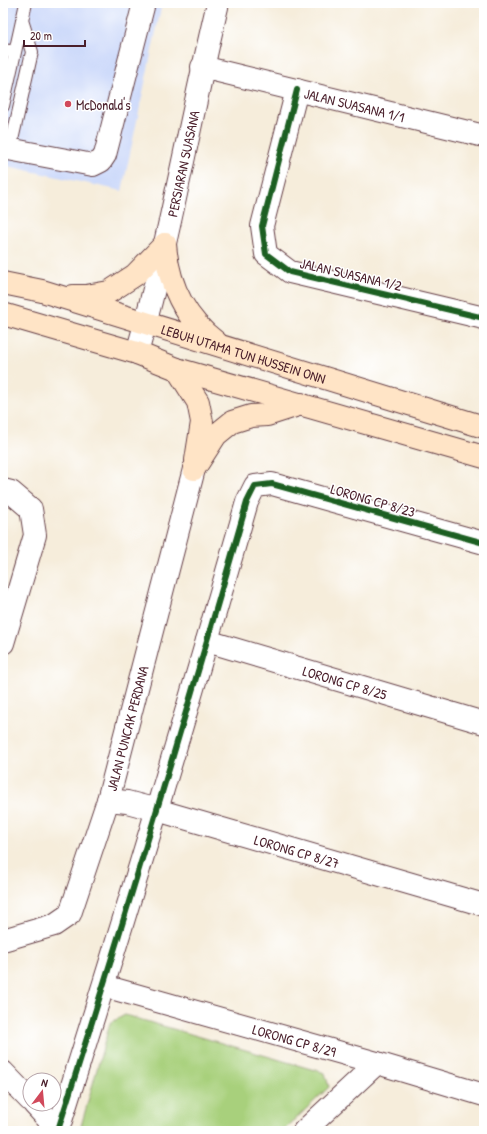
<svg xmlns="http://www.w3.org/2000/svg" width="487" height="1134" font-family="'Patrick Hand',sans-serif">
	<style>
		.built { fill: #cedafa }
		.green { fill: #a8d07b; stroke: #797853 }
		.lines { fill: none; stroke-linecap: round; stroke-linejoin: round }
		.service-casing { stroke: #643e45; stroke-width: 14 }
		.minor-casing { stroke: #643e45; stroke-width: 24 }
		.secondary-casing { stroke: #643e45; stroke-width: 24 }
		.service { stroke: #fff; stroke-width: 12 }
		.minor { stroke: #fff; stroke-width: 22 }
		.secondary { stroke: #ffe4c6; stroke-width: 22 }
		.cycleway-casing { stroke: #fff; stroke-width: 8 }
		.cycleway { stroke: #1b5e20; stroke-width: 6 }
		.poi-dot { fill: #d1495b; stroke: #fff; stroke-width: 1.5 }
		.labels { text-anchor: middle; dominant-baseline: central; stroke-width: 3; stroke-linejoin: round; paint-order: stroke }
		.poi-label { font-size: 14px; fill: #4a1f2b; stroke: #fff; text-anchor: start }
		.street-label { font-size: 14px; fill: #4a1f2b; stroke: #fff }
	</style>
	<rect width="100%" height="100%" fill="#fff"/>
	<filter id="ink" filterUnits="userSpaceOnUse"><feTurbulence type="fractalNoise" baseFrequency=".025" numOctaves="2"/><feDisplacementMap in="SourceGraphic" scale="8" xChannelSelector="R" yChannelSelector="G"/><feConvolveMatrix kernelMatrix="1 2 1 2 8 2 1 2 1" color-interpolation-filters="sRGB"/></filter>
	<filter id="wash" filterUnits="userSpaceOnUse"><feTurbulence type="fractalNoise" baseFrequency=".012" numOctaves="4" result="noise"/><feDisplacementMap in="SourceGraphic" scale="16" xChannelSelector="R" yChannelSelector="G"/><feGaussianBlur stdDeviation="0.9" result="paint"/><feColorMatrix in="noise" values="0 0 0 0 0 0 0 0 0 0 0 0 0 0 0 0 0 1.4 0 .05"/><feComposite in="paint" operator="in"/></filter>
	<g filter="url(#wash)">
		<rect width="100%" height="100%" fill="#f6eddb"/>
		<path class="built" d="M 3,3 L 162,3 L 122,191 L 3,165 Z"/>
		<path class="green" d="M 125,1015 L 325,1073 L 329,1087 L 283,1131 L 82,1131 L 81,1126 L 110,1023 Z"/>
	</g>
	<g filter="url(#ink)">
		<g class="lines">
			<defs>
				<path id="service" d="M 3,50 L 15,52
					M 3,106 L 26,3
					M 10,149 L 32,52 L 22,20"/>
				<g id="minor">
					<path id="s1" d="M 202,67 L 484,136"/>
					<path d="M 297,90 L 262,226 L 266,254 L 290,272 L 484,318"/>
					<path d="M 3,148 L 93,165 L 101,161 L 105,155 L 144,3"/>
					<path id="s2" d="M 137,353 C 170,238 190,119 218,3"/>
					<path d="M 3,490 L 11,492 L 31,509 L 35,535 L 3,643"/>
					<path id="s3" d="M 207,641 L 484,723"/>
					<path id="s4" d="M 108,800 L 127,802 L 157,810 L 484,905"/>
					<path id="s5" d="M 3,940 L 54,925 L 70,914 L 108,800 L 194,469"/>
					<path id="s6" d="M 104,986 L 377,1063 L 484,1095"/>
					<path d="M 3,1072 L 30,1100"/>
					<path d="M 34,1104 L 59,1131"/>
					<path d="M 58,1130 C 124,922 187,712 247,502 L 255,486 L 272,484 L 484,543"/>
					<path d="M 304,1131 L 377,1063"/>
				</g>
				<g id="secondary">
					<path d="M 165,244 C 168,283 184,318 216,342"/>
					<path id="s7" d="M 3,283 L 42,291 L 484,427"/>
					<path d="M 73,296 L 86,296 L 109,292 L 135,275 L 165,244"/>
					<path d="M 3,314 L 137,353 L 177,369 L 484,457"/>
					<path d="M 177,369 L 198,402 L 202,422 L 196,460"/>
					<path d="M 194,469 L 216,435 L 232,422 L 251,416 L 267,415 L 301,404"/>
				</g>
			</defs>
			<use href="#service" class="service-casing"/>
			<use href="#minor" class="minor-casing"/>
			<use href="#secondary" class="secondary-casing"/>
			<use href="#service" class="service"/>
			<use href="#minor" class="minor"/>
			<use href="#secondary" class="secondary"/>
			<defs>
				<path id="cycleway" d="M 297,90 L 262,226 L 266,254 L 290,272 L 484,318
					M 58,1130 C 124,922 187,712 247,502 L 255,486 L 272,484 L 484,543"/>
			</defs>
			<use href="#cycleway" class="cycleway-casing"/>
			<use href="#cycleway" class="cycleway"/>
		</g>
	</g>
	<circle class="poi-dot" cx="68" cy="104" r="4"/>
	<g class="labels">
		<g class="poi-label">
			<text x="76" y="104">McDonald's</text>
		</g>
		<g class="street-label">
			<text stroke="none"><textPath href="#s1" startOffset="157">JALAN SUASANA 1/1</textPath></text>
			<text stroke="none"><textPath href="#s2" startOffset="195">PERSIARAN SUASANA</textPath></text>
			<text transform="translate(351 274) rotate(13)">JALAN SUASANA 1/2</text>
			<text stroke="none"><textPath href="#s7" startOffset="251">LEBUH UTAMA TUN HUSSEIN ONN</textPath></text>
			<text transform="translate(373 500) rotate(16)">LORONG CP 8/23</text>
			<text stroke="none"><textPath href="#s3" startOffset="144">LORONG CP 8/25</textPath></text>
			<text stroke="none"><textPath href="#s5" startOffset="267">JALAN PUNCAK PERDANA</textPath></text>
			<text stroke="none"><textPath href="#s4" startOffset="196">LORONG CP 8/27</textPath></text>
			<text stroke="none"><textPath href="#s6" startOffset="198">LORONG CP 8/29</textPath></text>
		</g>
	</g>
	<rect width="487" height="1134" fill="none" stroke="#fff" stroke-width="16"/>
	<g transform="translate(42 1092) rotate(16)"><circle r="19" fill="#ffffff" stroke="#b7a5aa"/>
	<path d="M0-3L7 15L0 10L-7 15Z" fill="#d1495b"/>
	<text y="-6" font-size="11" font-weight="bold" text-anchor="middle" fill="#4a1f2b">N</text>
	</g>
	<path d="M24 40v6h61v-6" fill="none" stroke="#4a1f2b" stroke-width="2"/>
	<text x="30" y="40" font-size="12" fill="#4a1f2b" stroke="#ffffff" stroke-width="3" paint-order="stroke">20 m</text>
</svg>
